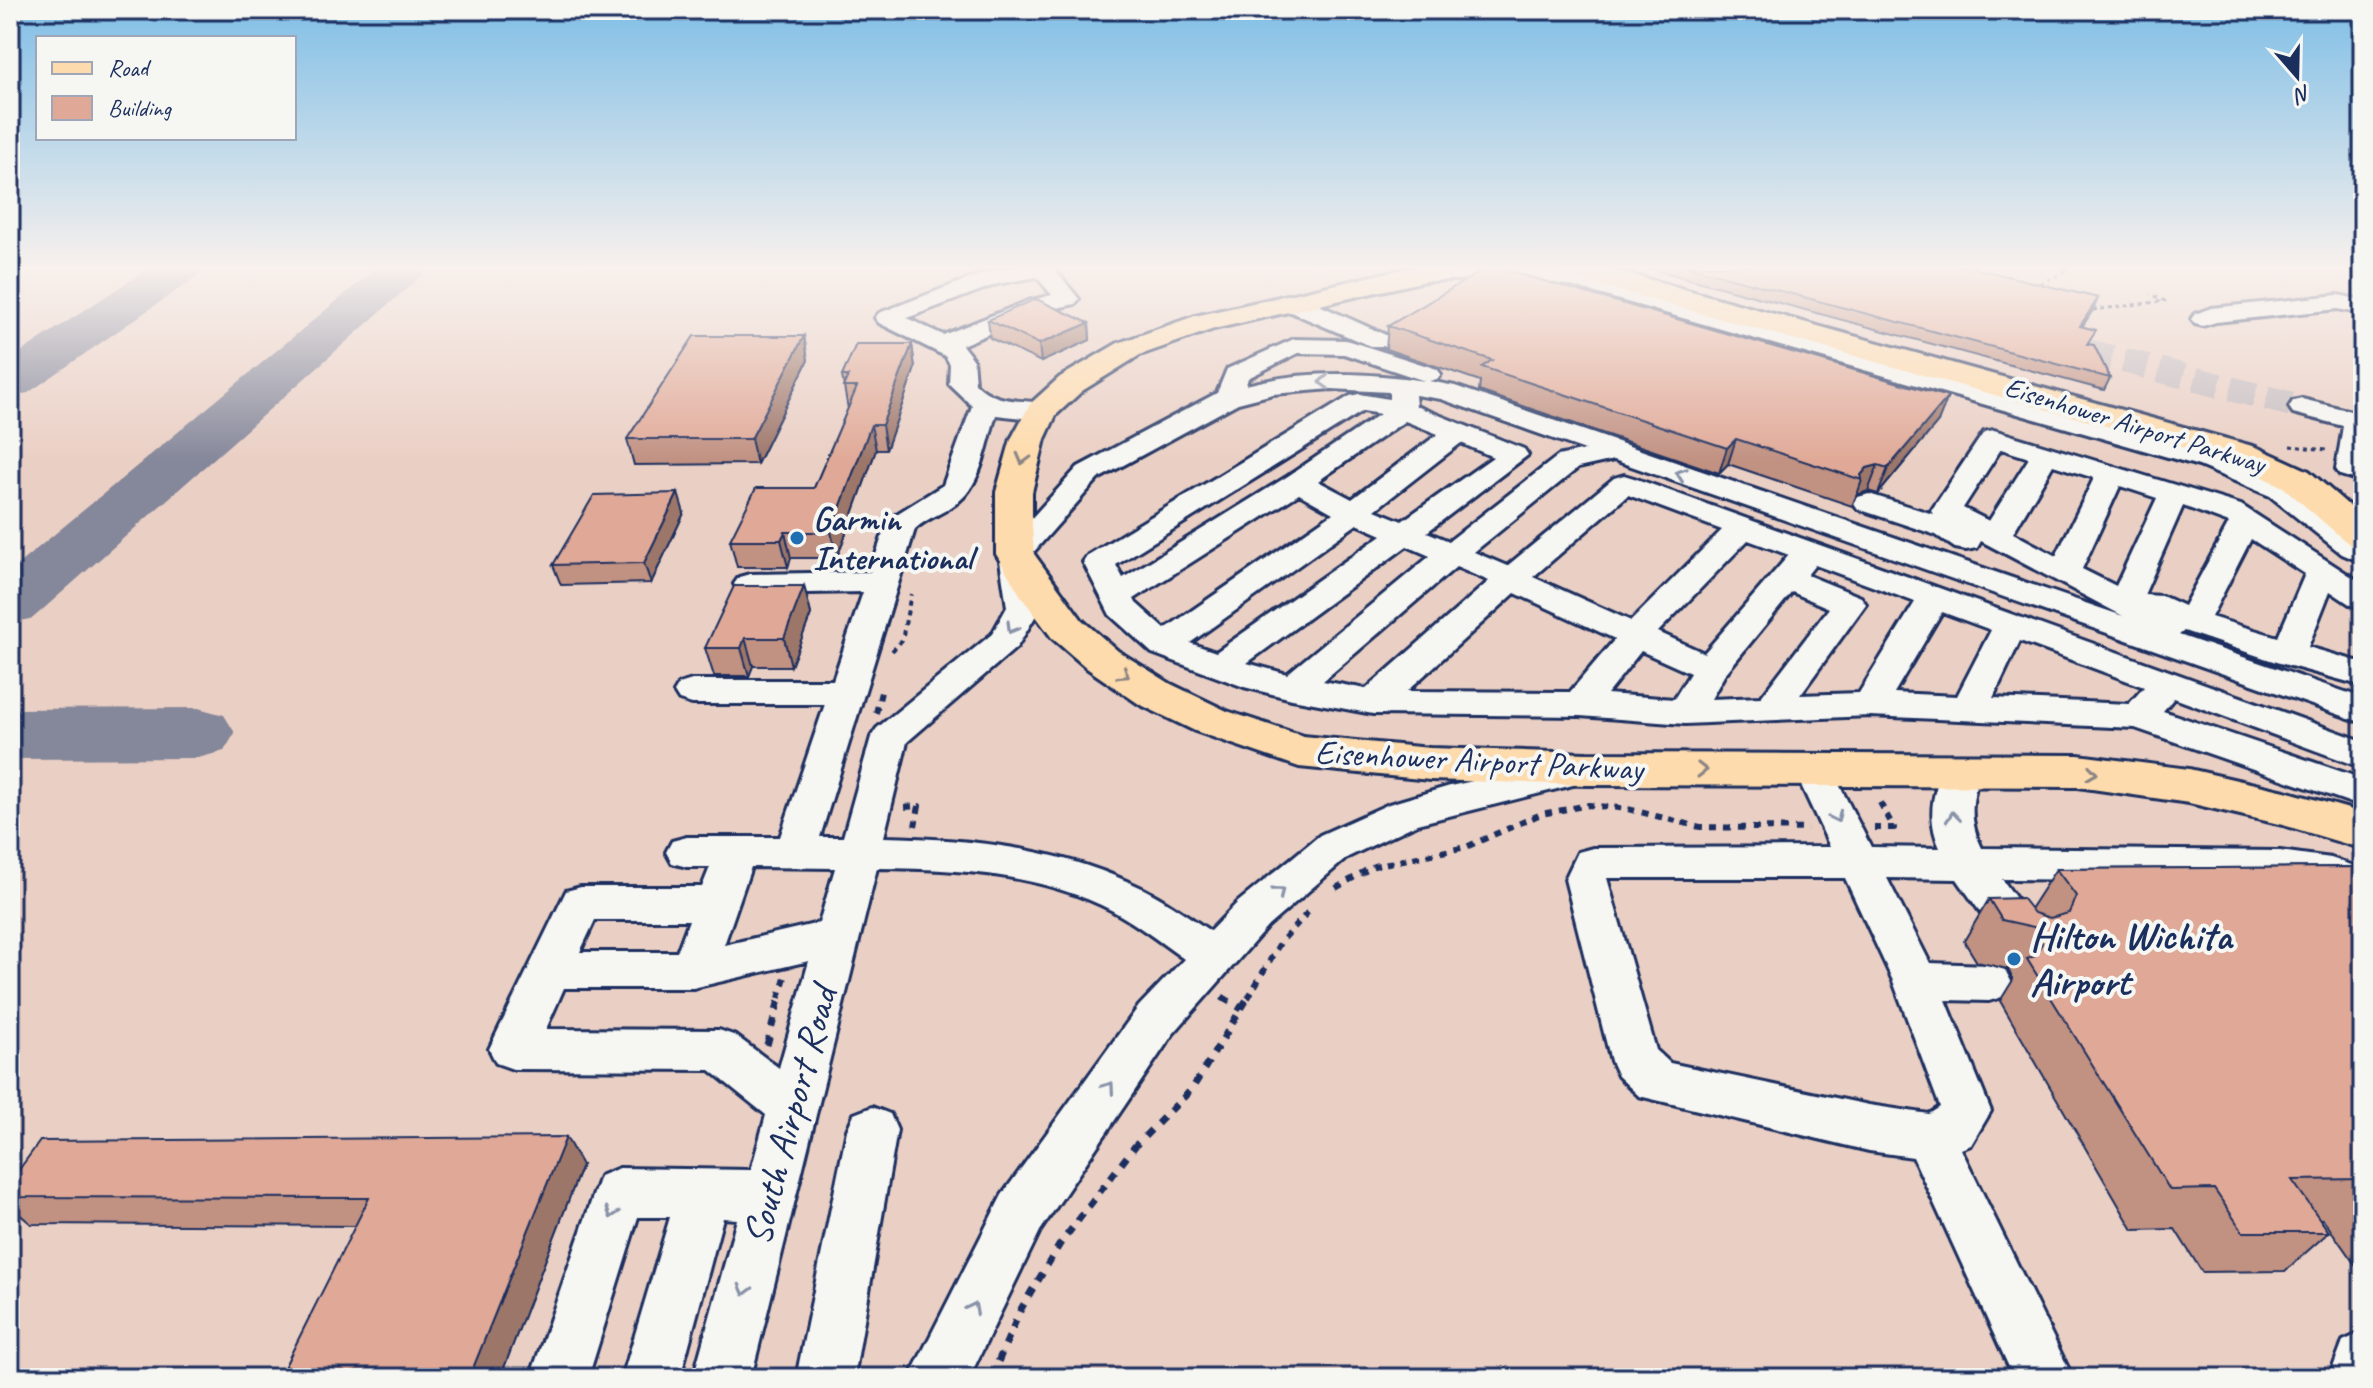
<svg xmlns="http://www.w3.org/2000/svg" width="2373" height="1388" font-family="Caveat,sans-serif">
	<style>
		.built { fill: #eacfc4 }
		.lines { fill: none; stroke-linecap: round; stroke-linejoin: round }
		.taxiway { fill: #85879a; fill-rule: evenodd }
		.minor-tunnel { stroke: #c5bcbf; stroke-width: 25; stroke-dasharray: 25 12; stroke-linecap: butt }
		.minor-casing { stroke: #1b2f5e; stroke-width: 6 }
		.major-casing { stroke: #1b2f5e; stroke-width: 6 }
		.path-far3 { stroke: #1b2f5e; stroke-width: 3; stroke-dasharray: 4 4; stroke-linecap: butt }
		.path-far2 { stroke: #1b2f5e; stroke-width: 4; stroke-dasharray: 5 5; stroke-linecap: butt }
		.path-far1 { stroke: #1b2f5e; stroke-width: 6; stroke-dasharray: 7 7; stroke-linecap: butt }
		.path { stroke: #1b2f5e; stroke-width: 7; stroke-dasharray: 9 9; stroke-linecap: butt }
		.minor { fill: #f6f6f2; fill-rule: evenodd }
		.major { fill: #fedbac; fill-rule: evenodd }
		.wall { fill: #c19182; stroke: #1b2f5e; stroke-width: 2 }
		.shaded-wall { fill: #9d766a; stroke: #1b2f5e; stroke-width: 2 }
		.building { fill: #e0a997; stroke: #1b2f5e; stroke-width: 2 }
		.oneway { stroke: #8892a8 }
		.oneway2 { stroke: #8c8585 }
		.poi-dot { fill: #1f6fb2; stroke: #f6f6f2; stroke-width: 3 }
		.labels { text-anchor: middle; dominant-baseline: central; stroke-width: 8; stroke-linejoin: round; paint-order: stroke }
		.far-street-label { font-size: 28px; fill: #1b2f5e; stroke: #f6f6f2 }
		.poi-label { font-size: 34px; font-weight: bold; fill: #1b2f5e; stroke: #f6f6f2; text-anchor: start }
		.street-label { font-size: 34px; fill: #1b2f5e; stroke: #f6f6f2 }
		.near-poi-label { font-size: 40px; font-weight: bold; fill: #1b2f5e; stroke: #f6f6f2; text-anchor: start }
		.near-street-label { font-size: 40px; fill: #1b2f5e; stroke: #f6f6f2 }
	</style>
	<rect width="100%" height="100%" fill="#efdfd7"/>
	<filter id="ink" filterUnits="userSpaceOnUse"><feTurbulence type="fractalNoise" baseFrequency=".0125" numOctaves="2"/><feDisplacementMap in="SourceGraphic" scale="16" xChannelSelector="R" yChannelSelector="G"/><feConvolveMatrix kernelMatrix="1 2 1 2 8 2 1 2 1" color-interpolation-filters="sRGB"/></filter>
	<g filter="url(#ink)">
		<path class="built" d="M 2363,266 L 2363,1378 L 10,1378 L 10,267 Z"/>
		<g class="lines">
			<path class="taxiway" d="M 152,266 L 205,266 L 199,275 L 28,393 L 10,397 L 10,359 Z
				M 379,266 L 428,266 L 422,275 L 33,618 L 10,624 L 10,571 Z
				M 198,708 L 224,715 L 235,733 L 224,751 L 198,758 L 10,759 L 10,709 Z"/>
			<path class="minor-tunnel" d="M 2052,342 L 2302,407"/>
			<defs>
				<path id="minor" d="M 1019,266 L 1052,266 L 1079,299 L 1075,304 L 1043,311 L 962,345 L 973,359 L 975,383 C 997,406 1024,398 1051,405 L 1055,411 L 1051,417 L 1031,419 L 996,415 C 987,442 982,484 958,502 C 945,513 928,517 915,529 L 820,837 L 843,837 L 871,737 L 877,728 L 992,634 L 1007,607 L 999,554 L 1078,467 L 1217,393 L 1227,369 L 1294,339 L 1346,340 L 1437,369 L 1441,374 L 1437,379 L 1429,381 L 1455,386 L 2123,616 L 1981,541 L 1977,548 L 1966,550 L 1955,548 L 1936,535 L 1858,509 L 1854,503 L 1858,497 L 1869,494 L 1933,514 L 1931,511 L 1984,432 L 1994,430 L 2241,505 L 2363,584 L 2363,608 L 2351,605 L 2330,591 L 2308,647 L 2363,663 L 2363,686 L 2276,662 L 2184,631 L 2179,635 L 2363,698 L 2363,723 L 1614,460 L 1578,468 L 1474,552 L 1507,566 L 1614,478 L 1624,475 L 1634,478 L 2363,741 L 2363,768 L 2174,698 L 2163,711 L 2363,779 L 2363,807 L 2135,728 L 1870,716 L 1685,724 L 1580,716 L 1373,714 L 1292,699 L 1244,687 L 1152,653 L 1110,615 L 1083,562 L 1088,555 L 1350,396 L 1359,394 L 1389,399 L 1389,392 L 1331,389 L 1273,394 L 1238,403 L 1098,479 L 1031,555 L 1041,607 L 1017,647 L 907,742 L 884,837 C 969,839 1053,847 1131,883 C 1159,895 1185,914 1210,931 L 1238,902 L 1320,835 L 1389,804 L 1450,786 L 1579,758 L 1593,762 L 1598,771 L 1593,780 L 1417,824 L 1348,857 L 1268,926 L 1173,1034 L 1040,1231 L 969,1378 L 909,1378 L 1002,1195 L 1139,1006 L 1184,959 C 1157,940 1131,919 1101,905 C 1030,872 953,869 877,868 L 751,1378 L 693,1378 L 737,1219 L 723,1218 L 680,1378 L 622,1378 L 670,1217 L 638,1217 L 588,1378 L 530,1378 L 600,1176 L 619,1168 L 751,1170 L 766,1115 L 710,1070 L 513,1069 L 496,1063 L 489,1049 L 566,891 L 581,887 L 702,887 L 710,867 L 687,867 L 672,863 L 666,852 L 672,841 L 687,837 L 780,837 L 825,704 L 692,704 L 679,700 L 674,692 L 679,684 L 692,680 L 833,680 L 863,592 L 750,594 L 739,591 L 734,584 L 739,577 L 750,574 L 870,572 L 885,528 L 895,515 L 943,485 L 972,406 L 949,384 L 950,364 L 945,356 L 879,323 L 875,318 L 879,313 L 984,273 ZM 1037,277 L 1052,295 L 1028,301 L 943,335 L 907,318 L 997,284 ZM 1298,353 L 1344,354 L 1425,381 C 1366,372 1304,370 1246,385 L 1248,378 ZM 1415,395 L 1441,399 L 1585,450 L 1558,456 L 1449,541 L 1427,532 L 1528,455 L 1524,449 L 1416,406 ZM 1363,411 L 1380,414 L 1288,476 L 1123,578 L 1116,565 ZM 1405,421 L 1438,434 L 1352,499 L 1318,481 ZM 1461,443 L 1493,457 L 1402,521 L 1375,510 ZM 2001,449 L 2029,458 L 1989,521 L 1963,508 ZM 2053,465 L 2094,478 L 2056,556 L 2013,533 ZM 2120,486 L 2157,498 L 2116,586 L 2082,569 ZM 1299,494 L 1333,513 L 1165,629 L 1136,603 L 1134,599 ZM 1628,495 L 1722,530 L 1631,621 L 1533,577 ZM 2183,506 L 2229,523 L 2184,606 L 2162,596 L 2144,595 ZM 1357,524 L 1382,535 L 1216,652 L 1190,643 ZM 2251,539 L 2305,574 L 2278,637 L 2211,617 ZM 1748,540 L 1789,555 L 1704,653 L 1658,632 ZM 1407,546 L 1430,556 L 1287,674 L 1247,663 ZM 1815,565 L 1915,602 L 1859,693 L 1800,695 L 1866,604 L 1861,597 L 1807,575 ZM 1456,567 L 1489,581 L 1366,689 L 1323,681 ZM 1792,592 L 1829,608 L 1761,697 L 1711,699 L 1725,674 ZM 1515,593 L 1615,639 L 1570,692 L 1407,691 ZM 1942,612 L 1991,630 L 1957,696 L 1894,693 ZM 2020,641 L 2144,687 L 2129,704 L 1993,698 ZM 1641,651 L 1690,673 L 1674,699 L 1607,694 ZM 751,867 L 835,868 L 819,923 L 724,945 ZM 595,920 L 689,920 L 677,952 L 580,952 ZM 809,961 L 779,1068 L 736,1036 L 719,1030 L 546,1029 L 564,988 L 693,988 Z
					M 1449,266 L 1538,266 L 1574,273 L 2219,454 L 2271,473 L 2300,489 L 2363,541 L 2363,563 L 2342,554 L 2270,496 L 2199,466 L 1571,286 L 1521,277 L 1429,281 L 1418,274 L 1429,267 Z
					M 1287,295 L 1319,305 L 1388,336 L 1391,341 L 1388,346 L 1370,346 L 1279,307 L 1275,302 L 1279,297 Z
					M 2338,295 L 2363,300 L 2363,314 L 2338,309 L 2216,322 L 2203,326 L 2195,324 L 2191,319 L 2195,314 L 2211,308 Z
					M 2302,399 L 2363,414 L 2363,482 L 2340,475 L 2336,469 L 2343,426 L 2293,413 L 2289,407 L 2293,401 Z
					M 1963,756 L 1977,760 L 1982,769 C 1971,797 1968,820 1982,848 L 2280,851 L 2331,858 L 2363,869 L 2363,901 L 2328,889 L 2280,881 L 2002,879 L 2044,937 L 2038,949 L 2022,954 L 2006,949 L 1957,879 L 1887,878 L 1930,963 L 1989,965 L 2005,970 L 2012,983 L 2005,996 L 1989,1001 L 1946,1000 L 1991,1111 L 1971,1145 L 1961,1149 L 2073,1378 L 2014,1378 L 1913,1157 L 1869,1151 L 1639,1096 L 1618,1076 L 1611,1061 L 1565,879 L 1578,852 L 1593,848 L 1830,847 L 1794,770 L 1799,761 L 1813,757 L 1827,761 L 1871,847 L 1940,848 C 1926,817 1932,788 1949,760 ZM 1607,878 L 1845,878 L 1893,981 L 1940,1107 L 1929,1114 L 1869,1105 L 1670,1063 L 1656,1050 Z
					M 872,1107 L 890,1114 L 897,1130 L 854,1378 L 796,1378 L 847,1130 L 854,1114 Z
					M 2363,1332 L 2363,1378 L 2329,1378 L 2343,1341 Z"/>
				<path id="major" d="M 1417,266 L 1469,266 L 1465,272 L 1456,274 L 1214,329 L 1140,355 L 1082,391 L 1056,415 L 1045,439 L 1032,492 L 1032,525 L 1034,554 L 1082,620 L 1118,651 L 1171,684 L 1227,711 L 1303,736 L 1430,748 L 1587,753 L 2078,755 L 2189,769 L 2285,791 L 2363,813 L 2363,849 L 2283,825 L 2189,803 L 2078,787 L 1587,785 L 1430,780 L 1299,767 L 1195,731 L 1139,704 L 1088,669 L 1052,638 L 1021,596 L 996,554 L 996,492 L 1011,439 L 1030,404 L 1060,377 L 1118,343 L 1195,316 Z
					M 1548,266 L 1598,266 L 1622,272 L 2256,447 L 2309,471 L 2363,518 L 2363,548 L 2350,545 L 2283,487 L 2232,461 L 1552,272 Z"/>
			</defs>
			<use href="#minor" class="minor-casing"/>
			<use href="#major" class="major-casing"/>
			<path class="path-far3" d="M 2033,287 L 2068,270 L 2057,266
				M 2093,310 L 2165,301 L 2151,294
				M 2290,446 L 2327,450"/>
			<path class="path-far2" d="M 892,651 L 902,640 L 911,594"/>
			<path class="path-far1" d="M 876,713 L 881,692
				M 905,807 L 919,806 L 915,826
				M 1874,828 L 1894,828 L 1878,799
				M 1336,888 L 1374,866 L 1466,847 L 1541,814 L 1589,805 L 1628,809 L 1700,827 L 1808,829
				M 779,998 L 785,977
				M 1248,998 L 1280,943 L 1308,912"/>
			<path class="path" d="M 1222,997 L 1242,1009
				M 767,1045 L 780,996
				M 991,1378 L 1021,1309 L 1060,1244 L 1135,1146 L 1192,1089 L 1249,996"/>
			<use href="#minor" class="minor"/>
			<use href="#major" class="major"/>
		</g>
		<path class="wall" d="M 1641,266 L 1965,266 L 2098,298 L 2093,310 L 2082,327 L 2089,344 L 2110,378 L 2104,390 Z
			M 988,320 L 1089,323 L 1090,340 L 1041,362 L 990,338 Z
			M 1388,326 L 1938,422 L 1878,494 L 1868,491 L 1857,494 L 1852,506 L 1728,464 L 1719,473 L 1479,391 L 1480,381 L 1386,349 Z
			M 804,336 L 808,360 L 757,464 L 634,465 L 627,439 Z
			M 912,344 L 915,368 L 886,450 L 876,450 L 837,558 L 791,558 L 788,567 L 737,567 L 730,540 L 814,488 L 848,409 L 842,376 Z
			M 684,513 L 651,583 L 561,585 L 553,565 Z
			M 804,586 L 811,614 L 791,666 L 753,666 L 749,676 L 714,676 L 705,648 Z
			M 2363,867 L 2363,1276 L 2323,1219 L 2320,1219 L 2329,1232 L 2285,1271 L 2202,1272 L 2175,1229 L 2133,1230 L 2000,1001 L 2013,980 L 2008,969 L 1977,962 L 1964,941 L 1989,899 L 2030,909 L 2056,869 Z
			M 582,1165 L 500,1378 L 279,1378 L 356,1226 L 31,1224 L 10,1206 L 10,1182 Z"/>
		<path class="shaded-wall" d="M 2098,298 L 2093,310 L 2074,338 L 2080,326 Z
			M 1089,323 L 1090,340 L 1041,362 L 1039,344 Z
			M 804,336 L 808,360 L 757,464 L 751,439 Z
			M 912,344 L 915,368 L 886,450 L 882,425 Z
			M 1948,397 L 1938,422 L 1878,494 L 1888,468 Z
			M 871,425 L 876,450 L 837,558 L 831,532 Z
			M 1736,439 L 1728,464 L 1719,473 L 1727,448 Z
			M 1878,465 L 1868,491 L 1857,495 L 1862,480 L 1861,475 L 1867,468 Z
			M 678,493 L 684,513 L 651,583 L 644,563 Z
			M 785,532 L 791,558 L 788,567 L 781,540 Z
			M 804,586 L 811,614 L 791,666 L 784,638 Z
			M 745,638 L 753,666 L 749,676 L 741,648 Z
			M 566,1137 L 582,1165 L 500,1378 L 469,1378 Z"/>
		<path class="building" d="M 1490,266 L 1492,266 L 1948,397 L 1888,468 L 1878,465 L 1867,468 L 1861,475 L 1862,480 L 1736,439 L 1727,448 L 1482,367 L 1492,360 L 1388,326 Z
			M 1686,266 L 1965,266 L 2098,298 L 2080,326 L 2096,330 L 2087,344 L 2094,345 L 2110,378 Z
			M 1036,299 L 1089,323 L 1039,344 L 988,320 Z
			M 694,336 L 804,336 L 751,439 L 627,439 Z
			M 856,344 L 912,344 L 882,425 L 871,425 L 831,532 L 785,532 L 781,540 L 730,540 L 756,488 L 814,488 L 857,387 L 843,387 L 848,376 L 842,376 Z
			M 678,493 L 644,563 L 553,565 L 594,495 Z
			M 734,586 L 804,586 L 784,638 L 745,638 L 741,648 L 705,648 Z
			M 2363,867 L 2363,1179 L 2292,1180 L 2329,1232 L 2243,1232 L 2214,1189 L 2170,1190 L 2027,959 L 2035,956 L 2042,943 L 2034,927 L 2002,920 L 1989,899 L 2022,898 L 2034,913 L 2050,918 L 2069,913 L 2076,896 L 2056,869 Z
			M 566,1137 L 469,1378 L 279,1378 L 369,1198 L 10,1197 L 10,1182 L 40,1141 Z"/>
		<defs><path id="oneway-chevron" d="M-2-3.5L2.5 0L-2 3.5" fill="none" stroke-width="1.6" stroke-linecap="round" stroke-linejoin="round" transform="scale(2)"/></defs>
		<g class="oneway">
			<use href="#oneway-chevron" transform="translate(1324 382) rotate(177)"/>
			<use href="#oneway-chevron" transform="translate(1681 474) rotate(-160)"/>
			<use href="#oneway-chevron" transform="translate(1012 628) rotate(120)"/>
			<use href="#oneway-chevron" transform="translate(1836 817) rotate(64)"/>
			<use href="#oneway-chevron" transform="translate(1953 817) rotate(-96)"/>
			<use href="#oneway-chevron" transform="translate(1279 892) rotate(-40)"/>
			<use href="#oneway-chevron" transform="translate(1109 1087) rotate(-55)"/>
			<use href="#oneway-chevron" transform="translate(612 1213) rotate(108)"/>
			<use href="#oneway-chevron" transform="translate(745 1290) rotate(105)"/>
			<use href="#oneway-chevron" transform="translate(973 1308) rotate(-63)"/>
		</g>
		<g class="oneway2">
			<use href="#oneway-chevron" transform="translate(1023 459) rotate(105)"/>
			<use href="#oneway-chevron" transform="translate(1124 674) rotate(33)"/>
			<use href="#oneway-chevron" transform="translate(1702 770)"/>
			<use href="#oneway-chevron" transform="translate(2092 773) rotate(8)"/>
		</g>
	</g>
	<linearGradient id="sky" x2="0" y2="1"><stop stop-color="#7fbee6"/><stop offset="0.58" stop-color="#f8f1ed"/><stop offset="1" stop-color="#f8f1ed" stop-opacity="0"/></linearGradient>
	<rect width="2373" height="461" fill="url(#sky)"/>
	<g class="poi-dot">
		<circle cx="797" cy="538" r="8"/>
		<circle cx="2014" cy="959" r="8"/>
	</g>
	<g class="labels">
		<g class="far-street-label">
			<text transform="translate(2135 425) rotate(17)">Eisenhower Airport Parkway</text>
		</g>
		<g class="poi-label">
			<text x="813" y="518">Garmin<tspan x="813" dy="39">International</tspan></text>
		</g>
		<g class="street-label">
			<text transform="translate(1479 760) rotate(3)">Eisenhower Airport Parkway</text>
		</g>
		<g class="near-poi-label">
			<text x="2030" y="936">Hilton Wichita<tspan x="2030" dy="46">Airport</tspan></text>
		</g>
		<g class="near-street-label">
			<text transform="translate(790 1116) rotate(-75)">South Airport Road</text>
		</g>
	</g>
	<rect width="2373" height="1388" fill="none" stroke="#f6f6f2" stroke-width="40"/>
	<rect x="20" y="20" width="2333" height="1348" fill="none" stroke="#1b2f5e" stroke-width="3" filter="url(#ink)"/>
	<rect x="36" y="36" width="260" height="104" fill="#f6f6f2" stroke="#9ea6b7" stroke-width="2"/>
	<rect x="52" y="62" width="40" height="12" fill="#fedbac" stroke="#9ea6b7" stroke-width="2"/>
	<text x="108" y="76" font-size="24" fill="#1b2f5e">Road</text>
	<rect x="52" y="96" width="40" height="24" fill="#e0a997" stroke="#9ea6b7" stroke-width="2"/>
	<text x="108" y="116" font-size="24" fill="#1b2f5e">Building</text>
	<g transform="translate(2297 76) rotate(160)" stroke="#f6f6f2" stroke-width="6" paint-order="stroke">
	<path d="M0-6L14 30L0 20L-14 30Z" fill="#1b2f5e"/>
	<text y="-12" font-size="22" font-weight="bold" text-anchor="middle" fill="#1b2f5e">N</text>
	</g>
</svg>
